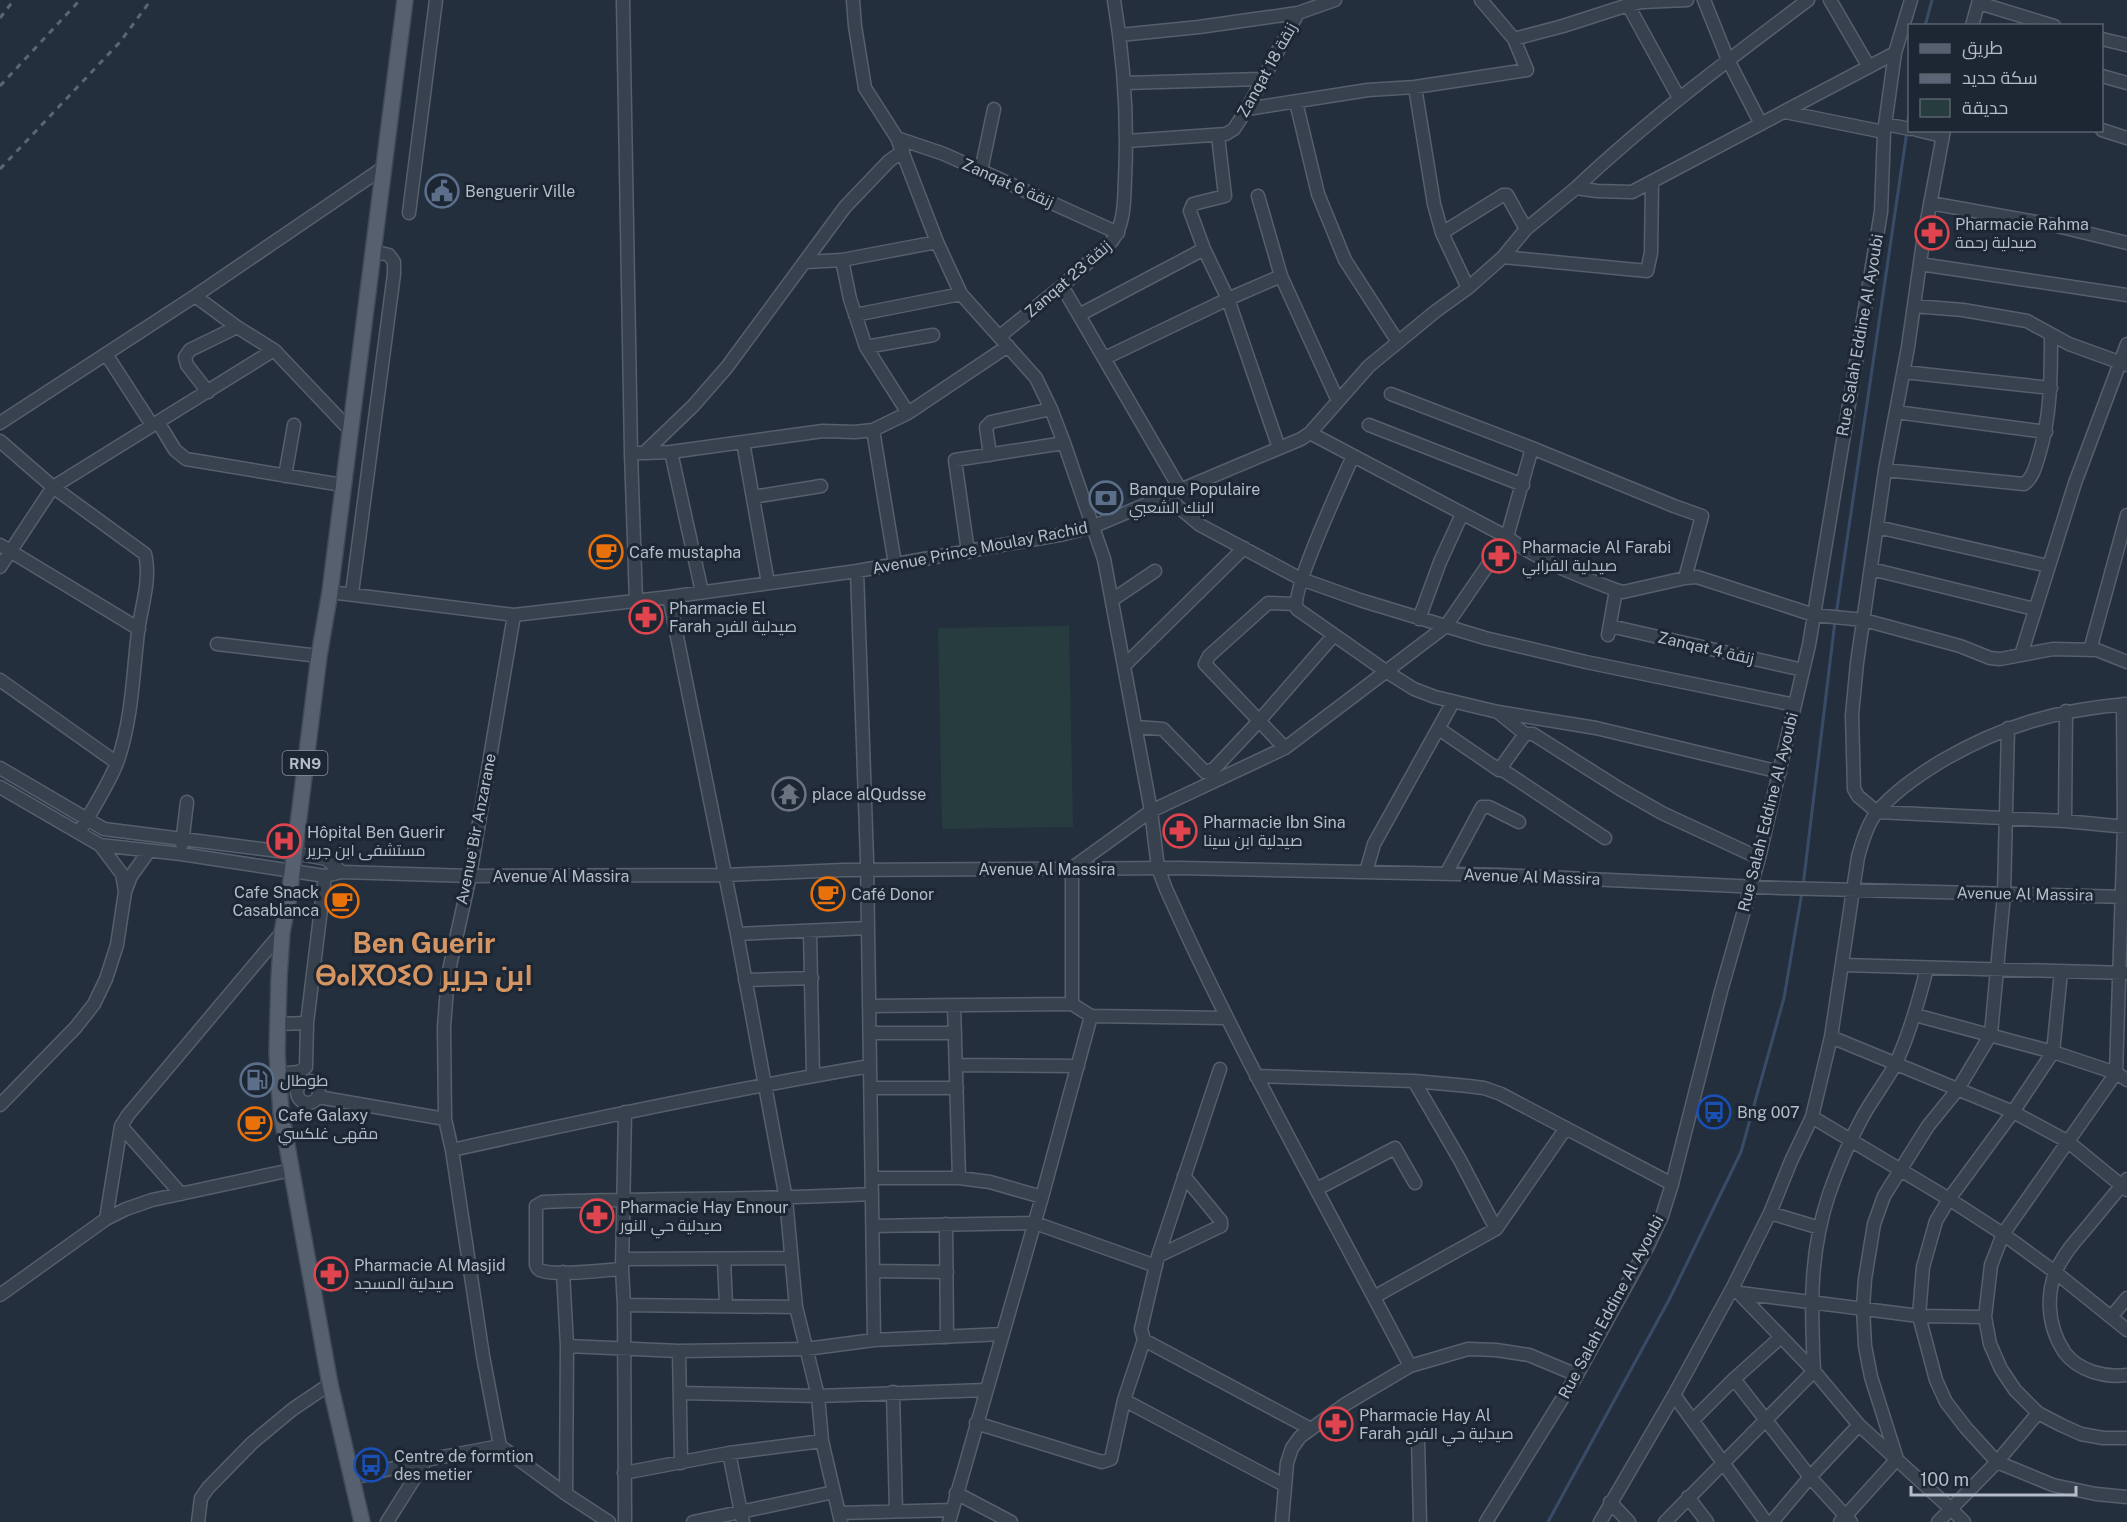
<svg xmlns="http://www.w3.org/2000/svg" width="2127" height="1522" font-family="'Public Sans',Cairo,'Noto Sans Tifinagh',sans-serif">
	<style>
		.green { fill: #263c3f }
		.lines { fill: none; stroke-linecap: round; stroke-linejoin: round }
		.stream { stroke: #394c67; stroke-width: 3 }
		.minor-casing { stroke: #565f6c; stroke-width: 15 }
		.major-casing { stroke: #414a57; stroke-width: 18 }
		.minor { stroke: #38414e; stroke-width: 12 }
		.major { stroke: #56606e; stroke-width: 15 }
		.rail { stroke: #5a6575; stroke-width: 3; stroke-dasharray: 6 6; stroke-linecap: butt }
		.labels { text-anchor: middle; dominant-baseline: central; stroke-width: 6; stroke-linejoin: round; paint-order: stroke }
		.shield { fill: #1d2633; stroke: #878f9c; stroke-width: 1.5 }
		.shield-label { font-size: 15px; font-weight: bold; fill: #b4bcc9 }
		.street-label { font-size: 16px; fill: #b4bcc9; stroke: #1d2633 }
		.poi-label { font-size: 16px; fill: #b4bcc9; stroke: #1d2633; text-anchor: start }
		.town-label { font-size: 28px; font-weight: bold; fill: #d59563; stroke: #1d2633 }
	</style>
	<rect width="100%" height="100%" fill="#242f3e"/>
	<path class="green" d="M 1069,626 L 1073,827 L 942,829 L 938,628 Z"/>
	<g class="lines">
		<path class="stream" d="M 1925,26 L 1932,0
			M 1907,125 L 1910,109
			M 1836,615 L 1907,131
			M 1803,886 L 1835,621
			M 1548,1522 L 1670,1298 L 1741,1152 L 1784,998 L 1802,892"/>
		<defs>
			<path id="minor" d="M 623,0 L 631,453 L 636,601
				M 853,0 L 855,26 L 865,88 L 897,138 L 937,242 L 961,294 L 1036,378 L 1051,409 L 1064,443 L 1104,559 L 1151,811 L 1158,868 L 1166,889 C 1239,1053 1328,1208 1410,1366
				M 1704,0 L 1728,60 L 1761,124
				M 1830,0 L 1869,67
				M 1979,3 L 2054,26
				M 1628,5 L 1679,98
				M 1972,26 L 1979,0
				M 1120,35 L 1199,27 L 1298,13
				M 1514,39 L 1563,26 L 1628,5 L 1642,2 L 1687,0
				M 2102,39 L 2127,45
				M 2102,76 L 2127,83
				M 1125,83 L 1261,79
				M 1415,87 L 1434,204 L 1442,233 L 1468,288
				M 1296,102 L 1318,194 L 1345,260 L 1398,342
				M 1247,109 L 1368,90 L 1415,87 L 1527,70 L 1514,39 L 1481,0
				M 1785,112 L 1884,132
				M 1885,124 L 1910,129
				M 1917,130 L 1942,136
				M 1944,130 L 1923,242 L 1908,347 L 1885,470 L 1857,663 L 1852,715 L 1854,789 L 1858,796 L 1877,812 L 2065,821 L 2127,827
				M 2102,130 L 2127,138
				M 1218,136 L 1225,196 L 1193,204 L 1190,211 L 1204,249 L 1228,299 L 1279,448
				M 897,138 L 944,154 L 1118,233
				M 1127,141 L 1226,134 L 1234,129 L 1247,109 L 1298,13 L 1335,0
				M 981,171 L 994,109
				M 1576,188 C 1649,119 1728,60 1808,0
				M 1258,196 L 1281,276 L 1338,401
				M 1930,203 L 2053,225 L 2127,243
				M 409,213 L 436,0
				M 1442,233 L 1503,195 L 1507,195 L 1526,229
				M 1503,257 L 1647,271 L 1651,253 L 1652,183
				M 842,260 L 850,299 L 866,347 L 908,413
				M 806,262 L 842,260 L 937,242
				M 1920,264 L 2127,295
				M 1062,286 L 1180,489
				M 195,296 L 237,327 L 274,350 L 349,429
				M 1914,306 L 1963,310 L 2027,321 L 2069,344 L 2127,365
				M 855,315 L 961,294
				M 1079,315 L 1204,249
				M 1000,336 L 1062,286 L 1112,241 C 1125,223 1124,201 1125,179 C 1128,119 1124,60 1114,0
				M 866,347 L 933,335
				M 106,354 L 152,425
				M 1105,358 L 1228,299 L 1281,276
				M 1904,372 L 2051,388
				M 208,392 L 187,365 L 185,357 L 190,350 L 237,327
				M 1391,394 L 1532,448 L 1674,506 L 1702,516 L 1685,578
				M 1896,412 L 2046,432
				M 158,422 L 175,450 L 186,459 L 342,485
				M 0,423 L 195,296 L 383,168
				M 1369,425 L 1523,485
				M 873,430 L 895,564
				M 1310,433 L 1507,537 C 1539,561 1579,576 1616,590 L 1623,592 L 1685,578 L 1697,577 L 1814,615 L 1864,620 L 1960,646 L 1990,658 L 2000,659 L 2053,649 L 2097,650 L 2127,662
				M 0,441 L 53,487 L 145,554 L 146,559 C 150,583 141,608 138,632 C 133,674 132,719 118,760 C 110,783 91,811 79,833
				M 743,442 L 768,583
				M 671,452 L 702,592
				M 631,453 L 644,453 L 693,406 L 727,367 L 845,207 L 889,161 L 903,151
				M 644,453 L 671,452 L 823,431 L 855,432 L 873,430 L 908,413 L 1008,346
				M 990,455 L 986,427 L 991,422 L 1051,409
				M 1353,456 C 1343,479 1290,592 1297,609 L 1387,672 L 1414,689 L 1435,697 L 1498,712 L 1596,728 L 1780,772
				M 1885,470 L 2024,484 C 2033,478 2036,465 2039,455 C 2051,416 2051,376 2051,335
				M 285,476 L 294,425
				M 1164,495 L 1200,525 L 1301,579 L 1360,600 L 1485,638 L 1586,662 L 1795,705
				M 753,497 L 821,486
				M 1877,527 L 2048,566
				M 0,545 L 139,629
				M 968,552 L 955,460 L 1064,443
				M 0,567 L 53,487 L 274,350
				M 1871,569 L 2034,609
				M 857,571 L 867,860 L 874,1340
				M 330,592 L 514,615 L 669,597 L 857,571 L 1064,534 L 1092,527 L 1301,439 L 1310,433 L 1369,366 L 1436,311 L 1468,288 L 1503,257 L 1526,229 L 1576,188 L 1597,191 L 1632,192 L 1895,53
				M 352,593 L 394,274 L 394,262 L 389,255 L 372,251
				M 669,597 L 737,934 L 786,1199 L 796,1307 L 818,1396 L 822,1441 L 841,1522
				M 1112,600 L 1155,571
				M 514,615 L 470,876 L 448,975 L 444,1027 L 445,1119 L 452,1150 L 483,1356 L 500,1446 L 566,1494 L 609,1522
				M 1419,619 L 1440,562 L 1462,514
				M 1610,626 L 1803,670
				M 1608,635 L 1616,590
				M 217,644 L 319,656
				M 2090,650 L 2127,515
				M 2021,655 L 2075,483 L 2127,344
				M 1125,665 L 1244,548
				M 0,680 L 117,763
				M 2123,704 L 2124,827 L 2116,1073 L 2003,1234 L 1991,1265 L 1985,1317 L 1990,1344 L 2001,1369 L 2015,1390 L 2038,1413 L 2061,1425 L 2081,1434 L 2103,1438 L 2127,1438
				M 1499,713 L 1525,734
				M 1136,727 L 1163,729 L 1205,772 L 1214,769 L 1259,721 L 1334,635
				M 1439,729 L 1499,770 L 1525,734 L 1533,734 L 1620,789 L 1662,813 L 1759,858
				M 1285,748 L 1205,664 L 1209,656 L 1268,603 L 1295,604
				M 0,768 L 104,829 L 294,853 L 326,859 L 342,872
				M 1501,769 L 1605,838
				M 0,787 L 100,845 L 181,854 L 325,876 L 342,872 L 470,876 L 725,875 L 843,870 L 1181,868 L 1501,875 L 1780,888 L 2127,897
				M 2065,821 L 2066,711
				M 182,844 L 187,802
				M 100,845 L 122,874 L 125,891
				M 1366,872 L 1374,844 L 1453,702
				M 1446,874 L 1482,807 L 1489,807 L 1519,822
				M 810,932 L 813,1076
				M 737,934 L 868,928
				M 1843,965 L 2127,973
				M 2061,972 L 2053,1052 L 2013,1112 L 1949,1199 L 1936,1221 L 1923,1267 L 1919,1316 L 1936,1380 L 1946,1402 L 1966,1428 L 1997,1462 L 2053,1485 L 2096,1494 L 2127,1497
				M 745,980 L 812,978
				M 1072,1004 L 1072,868 L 1151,811 L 1285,748 L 1446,626 L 1507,537 L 1532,448
				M 869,1006 L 1072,1004 L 1091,1016 L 1226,1018
				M 954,1006 L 959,1178
				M 1915,1015 L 2053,1052 L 2116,1073 L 2127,1080
				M 277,1024 L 307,1023
				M 870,1033 L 955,1033
				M 1831,1037 L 2013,1112 L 2067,1141 L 2127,1190
				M 956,1065 L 1078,1066
				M 278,1074 L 299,1072 L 306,1067 L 307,1023 L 325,876
				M 1256,1076 L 1414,1081 L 1468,1086 L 1484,1088 L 1501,1094 L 1672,1184
				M 1414,1081 L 1460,1160 L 1496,1229
				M297 1092a11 11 0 1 1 22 0a11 11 0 1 1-22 0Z
				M 871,1088 L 957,1088
				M 318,1097 L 445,1119
				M 0,1105 L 76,1027 L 94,1004 L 106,979 L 117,945 L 125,892 L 131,876 L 149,851
				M 625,1112 L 622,1269 L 624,1305 L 625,1522
				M 1812,1117 L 1949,1199 L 2003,1234 L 2055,1272 L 2127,1330
				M 121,1126 L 181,1194
				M 452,1150 C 591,1119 730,1090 870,1066
				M 872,1178 L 959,1178 L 990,1182 L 1042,1197
				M 2127,1179 C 2114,1195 2101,1210 2089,1225 C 2080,1236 2070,1246 2063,1258 C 2044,1287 2046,1325 2065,1353 C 2079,1371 2105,1378 2127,1375
				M 1317,1189 L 1395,1148 L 1415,1183
				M 1770,1213 L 1820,1228
				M 106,1219 L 121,1126 L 128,1115 L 282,932
				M 946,1224 L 947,1337
				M 873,1226 L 1035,1223 L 1156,1266
				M 1158,1256 L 1221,1226 L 1221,1221 L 1184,1176
				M 622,1259 L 791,1258
				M 724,1259 L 726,1306
				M 622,1269 C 603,1270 558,1276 543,1271 C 538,1270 538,1269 536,1265 L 536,1206 L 543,1202 C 653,1198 762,1200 872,1194
				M 873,1271 L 947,1272
				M 563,1272 L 567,1346 L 566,1494
				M 1733,1287 L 1814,1371 L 1859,1425 L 1951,1509 L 1964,1522
				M 1740,1293 L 1919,1316 L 1985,1317
				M 0,1295 L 106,1219 L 126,1209 L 152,1200 L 291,1170
				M 1374,1297 L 1496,1229 L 1566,1128
				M 624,1305 L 796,1307
				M 2111,1317 L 2127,1298
				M 1144,1340 L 1311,1429
				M 567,1346 L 679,1351 L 806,1349 L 874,1340 L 1003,1334
				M 679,1351 L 681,1463
				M 1734,1379 L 1810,1477 L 1851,1522
				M 893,1392 L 896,1511
				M 680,1393 L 818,1396 L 986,1390
				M 1674,1395 L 1766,1522
				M 1124,1400 L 1284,1485
				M 1693,1420 L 1734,1379 L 1781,1337
				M 976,1423 L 1102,1462 L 1111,1459 L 1124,1400 L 1144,1340 L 1141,1329 L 1158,1256 L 1220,1069
				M 1418,1438 L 1420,1522
				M 729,1453 L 743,1522
				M 624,1473 L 729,1453 L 822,1441
				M 353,1478 L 426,1460 L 500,1446
				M 956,1493 L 1011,1522
				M 1688,1497 L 1707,1522
				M 1610,1502 L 1629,1522
				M 839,1513 L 952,1510
				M 198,1522 L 201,1498 L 208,1488 L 252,1443 L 293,1409 L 330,1384
				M 387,1522 L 426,1460
				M 693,1522 L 834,1492
				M 949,1522 L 1042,1197 L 1091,1016
				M 1282,1522 L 1287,1463 L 1292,1448 L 1300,1437 L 1344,1405 L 1410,1366 L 1468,1349 L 1496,1350 L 1529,1355 L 1577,1375
				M 1486,1522 L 1577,1375 L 1648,1246 L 1662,1216 L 1672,1184 L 1721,991 L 1759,858 L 1809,645 L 1881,212 L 1884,132 L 1895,53 L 1911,0
				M 1600,1522 L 1674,1395 L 1733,1287 L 1770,1213 L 1791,1161 L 1812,1117 L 1831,1037 L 1858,857 C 1862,842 1868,822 1878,811 C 1895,791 1917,776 1940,762 C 2001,726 2056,710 2127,704
				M 1665,1522 L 1814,1371 C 1811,1308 1809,1254 1829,1194 C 1838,1168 1849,1142 1862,1118 C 1872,1099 1886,1082 1896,1063 C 1910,1033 1919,1000 1927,968
				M 1772,1522 L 1810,1477 L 1859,1425
				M 1840,1522 L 1897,1459 L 1871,1377 L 1865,1346 L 1863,1307 L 1865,1279 L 1874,1224 L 1884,1196 L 1928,1126 L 1958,1089 L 1991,1034 L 2004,894 L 2008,728
				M 1938,1522 L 1997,1462 L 2038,1413"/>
			<path id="major" d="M 362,1522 L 330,1384 L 281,1112 L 277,1053 L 279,978 L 282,932 L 289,897 L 319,656 L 330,592 L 405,0"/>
		</defs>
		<use href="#minor" class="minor-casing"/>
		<use href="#major" class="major-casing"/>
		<use href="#minor" class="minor"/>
		<use href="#major" class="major"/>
		<path class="rail" d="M 0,18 L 14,0
			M 0,86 L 80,0
			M 0,169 L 120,42 L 151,0"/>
	</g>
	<defs>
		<symbol id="civic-ring" viewBox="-11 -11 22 22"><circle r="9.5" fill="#1d2633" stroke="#5c6f8a" stroke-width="1.5"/><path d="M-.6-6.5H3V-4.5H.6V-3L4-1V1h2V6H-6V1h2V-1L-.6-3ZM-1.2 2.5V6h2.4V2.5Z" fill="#5c6f8a"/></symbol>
		<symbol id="pharmacy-ring" viewBox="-11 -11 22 22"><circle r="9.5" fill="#1d2633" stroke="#e0444e" stroke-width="1.5"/><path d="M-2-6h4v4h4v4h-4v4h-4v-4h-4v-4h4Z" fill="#e0444e"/></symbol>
		<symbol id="bank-ring" viewBox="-11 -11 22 22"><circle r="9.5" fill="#1d2633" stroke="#5c6f8a" stroke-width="1.5"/><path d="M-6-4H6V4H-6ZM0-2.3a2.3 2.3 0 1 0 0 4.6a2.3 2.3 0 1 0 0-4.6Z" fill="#5c6f8a"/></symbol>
		<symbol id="cafe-ring" viewBox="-11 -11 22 22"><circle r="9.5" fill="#1d2633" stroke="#e8710a" stroke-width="1.5"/><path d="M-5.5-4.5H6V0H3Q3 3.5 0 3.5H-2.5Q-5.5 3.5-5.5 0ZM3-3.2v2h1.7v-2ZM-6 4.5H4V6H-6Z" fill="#e8710a"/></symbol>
		<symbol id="temple-ring" viewBox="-11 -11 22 22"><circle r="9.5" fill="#1d2633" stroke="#6b7280" stroke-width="1.5"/><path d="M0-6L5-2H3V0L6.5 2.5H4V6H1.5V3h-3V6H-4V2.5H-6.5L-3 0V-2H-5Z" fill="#6b7280"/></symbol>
		<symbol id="hospital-ring" viewBox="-11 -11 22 22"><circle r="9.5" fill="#1d2633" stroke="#e0444e" stroke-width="1.5"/><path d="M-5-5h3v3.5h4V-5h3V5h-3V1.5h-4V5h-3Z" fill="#e0444e"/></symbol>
		<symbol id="fuel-ring" viewBox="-11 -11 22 22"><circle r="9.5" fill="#1d2633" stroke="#5c6f8a" stroke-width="1.5"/><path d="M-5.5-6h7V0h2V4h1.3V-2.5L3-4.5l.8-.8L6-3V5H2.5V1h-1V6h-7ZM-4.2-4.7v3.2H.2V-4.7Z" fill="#5c6f8a"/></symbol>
		<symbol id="bus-ring" viewBox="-11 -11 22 22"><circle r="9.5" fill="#1d2633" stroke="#1a4fb4" stroke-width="1.5"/><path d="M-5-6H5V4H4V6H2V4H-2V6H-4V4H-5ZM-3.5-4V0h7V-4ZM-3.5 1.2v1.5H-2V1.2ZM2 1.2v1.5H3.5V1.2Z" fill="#1a4fb4"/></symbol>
	</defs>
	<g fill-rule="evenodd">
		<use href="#civic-ring" x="423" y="172" width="38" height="38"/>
		<use href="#pharmacy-ring" x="1913" y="214" width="38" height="38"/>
		<use href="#bank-ring" x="1087" y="479" width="38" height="38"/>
		<use href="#cafe-ring" x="587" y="533" width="38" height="38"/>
		<use href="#pharmacy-ring" x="1480" y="537" width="38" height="38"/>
		<use href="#pharmacy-ring" x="627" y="598" width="38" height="38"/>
		<use href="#temple-ring" x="770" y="775" width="38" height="38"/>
		<use href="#pharmacy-ring" x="1161" y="812" width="38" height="38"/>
		<use href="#hospital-ring" x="265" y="822" width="38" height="38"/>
		<use href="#cafe-ring" x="809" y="875" width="38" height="38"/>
		<use href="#cafe-ring" x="323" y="882" width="38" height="38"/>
		<use href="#fuel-ring" x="238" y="1061" width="38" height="38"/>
		<use href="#bus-ring" x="1695" y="1093" width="38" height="38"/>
		<use href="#cafe-ring" x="236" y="1105" width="38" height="38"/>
		<use href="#pharmacy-ring" x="578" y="1197" width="38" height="38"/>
		<use href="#pharmacy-ring" x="312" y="1255" width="38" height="38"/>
		<use href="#pharmacy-ring" x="1317" y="1405" width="38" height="38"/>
		<use href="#bus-ring" x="352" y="1446" width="38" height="38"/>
	</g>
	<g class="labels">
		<rect class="shield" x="282.5" y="751" width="45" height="24" rx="4.5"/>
		<g class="shield-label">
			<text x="305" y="763">RN9</text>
		</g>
		<g class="street-label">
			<text transform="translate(1267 70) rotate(-61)">Zanqat 18 زنقة</text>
			<text transform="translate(1008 183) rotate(24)">Zanqat 6 زنقة</text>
			<text transform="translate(1068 279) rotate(-41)">Zanqat 23 زنقة</text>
			<text transform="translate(1860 335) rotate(-80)">Rue Salah Eddine Al Ayoubi</text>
			<text transform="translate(980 548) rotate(-11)">Avenue Prince Moulay Rachid</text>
			<text transform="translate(1706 648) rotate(13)">Zanqat 4 زنقة</text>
			<text transform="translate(1768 812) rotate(-76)">Rue Salah Eddine Al Ayoubi</text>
			<text transform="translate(476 829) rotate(-79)">Avenue Bir Anzarane</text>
			<text x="1047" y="869">Avenue Al Massira</text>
			<text x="561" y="876">Avenue Al Massira</text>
			<text transform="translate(1532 877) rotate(2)">Avenue Al Massira</text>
			<text transform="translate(2025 894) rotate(1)">Avenue Al Massira</text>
			<text transform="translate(1611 1307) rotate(-62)">Rue Salah Eddine Al Ayoubi</text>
		</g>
		<g class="poi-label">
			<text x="465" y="191">Benguerir Ville</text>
			<text x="1955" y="224">Pharmacie Rahma<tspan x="1955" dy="18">صيدلية رحمة</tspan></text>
			<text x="1129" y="489">Banque Populaire<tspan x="1129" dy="18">البنك الشعبي</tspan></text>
			<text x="1522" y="547">Pharmacie Al Farabi<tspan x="1522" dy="18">صيدلية الفرابي</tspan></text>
			<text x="629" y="552">Cafe mustapha</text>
			<text x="669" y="608">Pharmacie El<tspan x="669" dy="18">Farah صيدلية الفرح</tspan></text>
			<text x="812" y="794">place alQudsse</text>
			<text x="1203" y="822">Pharmacie Ibn Sina<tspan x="1203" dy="18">صيدلية ابن سينا</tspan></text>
			<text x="307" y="832">Hôpital Ben Guerir<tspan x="307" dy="18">مستشفى ابن جرير</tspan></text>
			<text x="319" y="892" text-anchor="end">Cafe Snack<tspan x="319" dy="18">Casablanca</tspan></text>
			<text x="851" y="894">Café Donor</text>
			<text x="280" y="1080">طوطال</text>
			<text x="1737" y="1112">Bng 007</text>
			<text x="278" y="1115">Cafe Galaxy<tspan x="278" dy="18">مقهى غلكسي</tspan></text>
			<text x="620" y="1207">Pharmacie Hay Ennour<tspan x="620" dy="18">صيدلية حي النور</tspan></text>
			<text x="354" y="1265">Pharmacie Al Masjid<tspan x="354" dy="18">صيدلية المسجد</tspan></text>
			<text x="1359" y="1415">Pharmacie Hay Al<tspan x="1359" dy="18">Farah صيدلية حي الفرح</tspan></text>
			<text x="394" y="1456">Centre de formtion<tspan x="394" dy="18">des metier</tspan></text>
		</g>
		<g class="town-label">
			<text x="424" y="942">Ben Guerir<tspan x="424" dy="32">ⴱⴰⵏⴳⵔⵉⵔ ابن جرير</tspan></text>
		</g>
	</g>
	<rect x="1908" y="24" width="195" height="108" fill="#1d2633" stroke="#59626f" stroke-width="1.5"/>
	<rect x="1920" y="44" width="30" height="9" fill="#56606e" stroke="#59626f" stroke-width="1.5"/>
	<text x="1962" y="54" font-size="18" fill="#b4bcc9">طريق</text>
	<rect x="1920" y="74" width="30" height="9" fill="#5a6575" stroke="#59626f" stroke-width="1.5"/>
	<text x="1962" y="84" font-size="18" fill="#b4bcc9">سكة حديد</text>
	<rect x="1920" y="99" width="30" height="18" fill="#263c3f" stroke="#59626f" stroke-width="1.5"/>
	<text x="1962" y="114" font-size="18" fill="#b4bcc9">حديقة</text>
	<path d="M1911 1486v9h165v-9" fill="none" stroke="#b4bcc9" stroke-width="3"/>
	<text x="1920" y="1486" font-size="18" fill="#b4bcc9" stroke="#1d2633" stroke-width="4.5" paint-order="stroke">100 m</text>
</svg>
